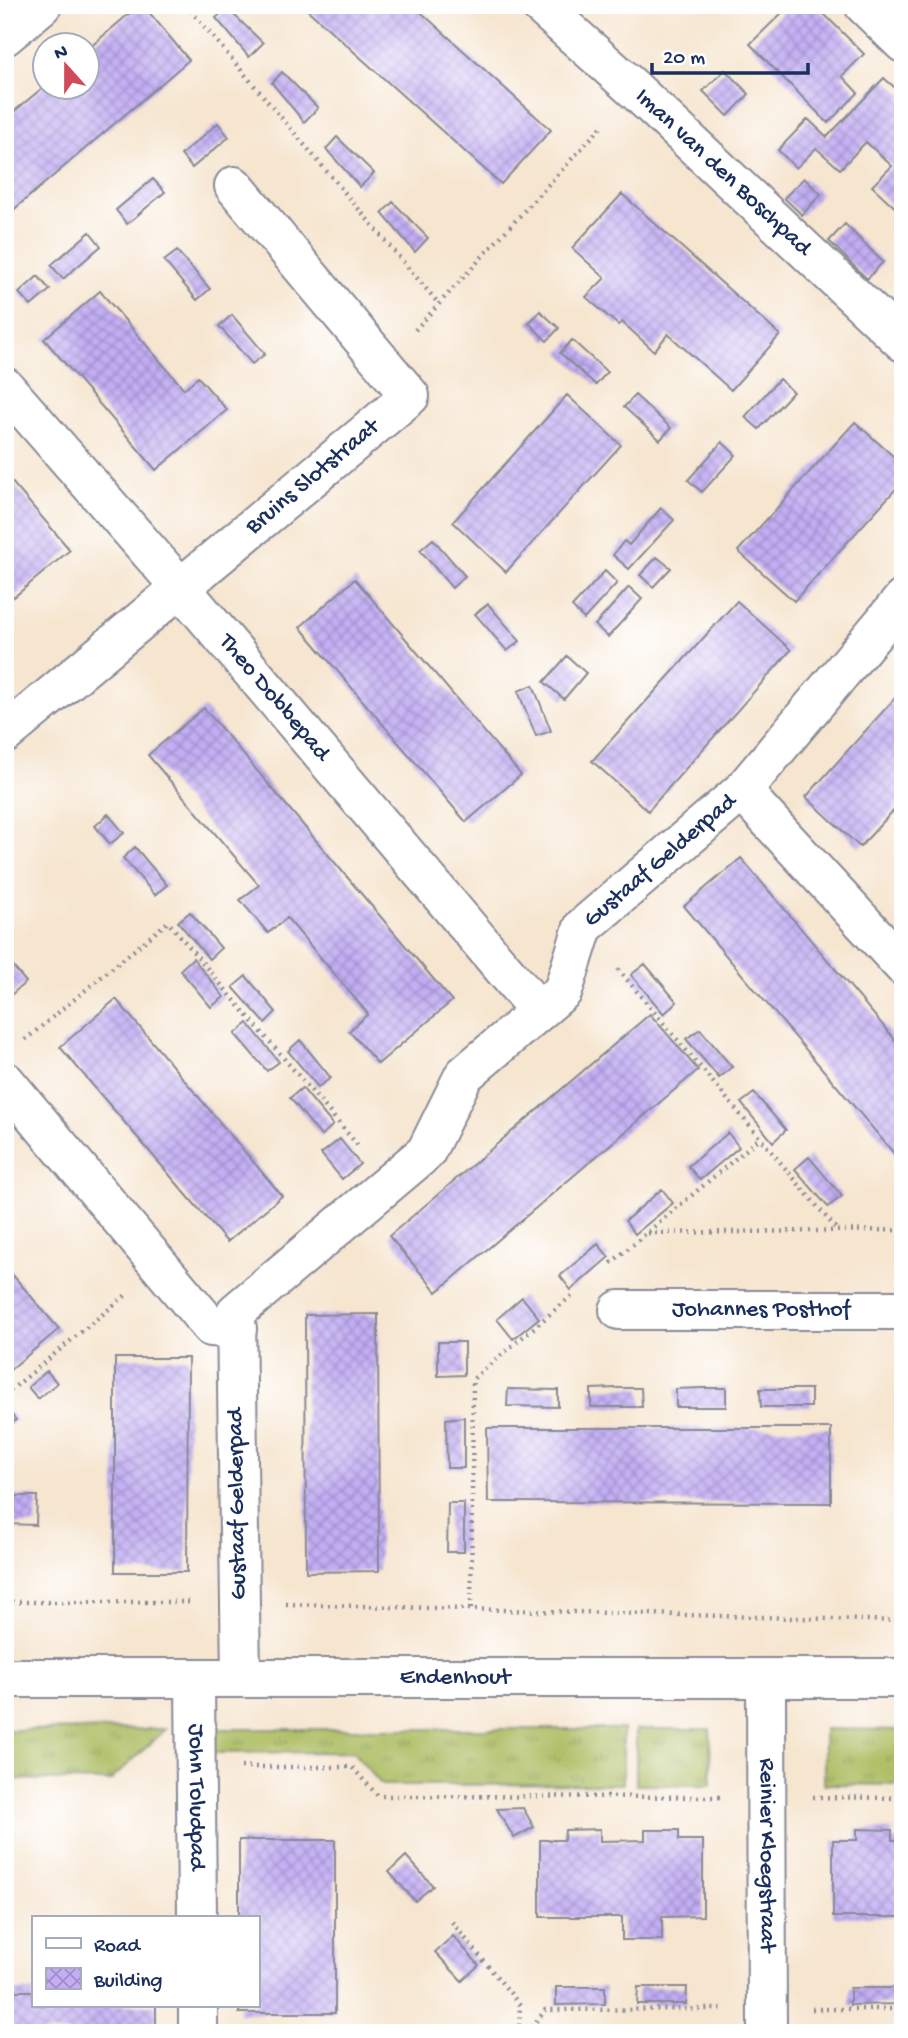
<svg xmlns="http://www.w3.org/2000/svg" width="908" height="2038" font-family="'Gochi Hand',sans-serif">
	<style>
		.grass { fill: url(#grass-tufts); stroke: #63755e; stroke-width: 2 }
		.building { fill: url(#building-cross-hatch) }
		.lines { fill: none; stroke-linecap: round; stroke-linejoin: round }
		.pedestrian-casing { stroke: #888a96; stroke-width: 42 }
		.minor-casing { stroke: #888a96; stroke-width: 42 }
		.path { stroke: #888a96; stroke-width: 4.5; stroke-dasharray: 2 5; stroke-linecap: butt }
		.pedestrian { stroke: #fff; stroke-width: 38 }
		.minor { stroke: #fff; stroke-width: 38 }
		.labels { text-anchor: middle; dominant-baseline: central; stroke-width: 7; stroke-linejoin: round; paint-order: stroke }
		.street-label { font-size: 24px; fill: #1b2f5e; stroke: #fff }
	</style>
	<defs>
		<pattern id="grass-tufts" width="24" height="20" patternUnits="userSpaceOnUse" patternTransform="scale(1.75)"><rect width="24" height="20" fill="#abbb5f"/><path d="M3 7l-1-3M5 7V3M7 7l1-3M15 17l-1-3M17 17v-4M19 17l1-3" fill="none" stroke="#8a9852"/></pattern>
		<pattern id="building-cross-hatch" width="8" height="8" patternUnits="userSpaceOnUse" patternTransform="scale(1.75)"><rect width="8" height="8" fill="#c3aef4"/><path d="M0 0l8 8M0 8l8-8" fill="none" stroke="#9e8ec9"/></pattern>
	</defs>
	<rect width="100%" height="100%" fill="#fff"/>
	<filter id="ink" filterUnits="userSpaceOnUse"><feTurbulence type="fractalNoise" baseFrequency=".0143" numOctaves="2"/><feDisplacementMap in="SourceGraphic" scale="14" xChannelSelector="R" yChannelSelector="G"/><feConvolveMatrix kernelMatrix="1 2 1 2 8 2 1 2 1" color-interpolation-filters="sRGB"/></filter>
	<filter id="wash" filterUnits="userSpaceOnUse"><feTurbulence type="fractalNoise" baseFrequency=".00686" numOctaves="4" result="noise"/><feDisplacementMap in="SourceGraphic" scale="28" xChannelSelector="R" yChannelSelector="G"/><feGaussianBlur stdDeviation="1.57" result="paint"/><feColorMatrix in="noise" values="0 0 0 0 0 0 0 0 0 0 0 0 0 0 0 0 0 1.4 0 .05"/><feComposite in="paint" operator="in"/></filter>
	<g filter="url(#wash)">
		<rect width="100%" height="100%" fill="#f6e5cf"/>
		<path class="grass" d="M 166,1729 L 110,1781 L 5,1779 L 5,1730 Z
			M 214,1729 L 623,1729 L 623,1784 L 382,1785 L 353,1752 L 197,1753 Z
			M 636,1729 L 710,1729 L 711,1785 L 636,1785 Z
			M 824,1729 L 903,1730 L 903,1785 L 824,1784 Z"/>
		<g id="blocks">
			<path class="building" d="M 139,5 L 143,5 L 189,60 L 5,217 L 5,119 L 46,85 L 46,88 L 88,88 L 88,49 Z
				M 302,5 L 413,5 L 551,130 L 501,184 Z
				M 790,5 L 815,5 L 864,54 L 842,76 L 858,93 L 828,123 L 750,44 Z
				M 227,8 L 263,43 L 249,57 L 216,18 Z
				M 725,70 L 749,94 L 728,116 L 703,91 Z
				M 282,72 L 318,108 L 304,122 L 272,83 Z
				M 884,78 L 903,95 L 903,211 L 901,213 L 872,186 L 892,166 L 866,142 L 840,169 L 816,148 L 796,168 L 778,150 L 808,119 L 827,137 Z
				M 218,123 L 229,137 L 192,168 L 181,155 Z
				M 337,137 L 374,173 L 360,187 L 326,149 Z
				M 804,178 L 821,194 L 802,215 L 784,198 Z
				M 153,179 L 165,192 L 127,224 L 116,210 Z
				M 622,194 L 780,335 L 731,390 L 668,334 L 654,351 L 622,322 L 618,325 L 586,297 L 605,278 L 572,248 Z
				M 393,202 L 428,238 L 415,252 L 382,213 Z
				M 845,224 L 883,262 L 867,279 L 829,241 Z
				M 90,232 L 101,246 L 63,279 L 51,265 Z
				M 177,251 L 210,289 L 197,300 L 164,261 Z
				M 38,276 L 50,290 L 31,306 L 19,293 Z
				M 100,291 L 184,389 L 198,377 L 227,410 L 156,470 L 44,339 Z
				M 540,311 L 559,328 L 547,341 L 529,323 Z
				M 232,315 L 265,354 L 252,364 L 219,326 Z
				M 572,340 L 607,372 L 596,385 L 560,353 Z
				M 779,379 L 793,392 L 759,429 L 745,417 Z
				M 567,395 L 621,445 L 506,572 L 453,522 Z
				M 635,395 L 671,428 L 660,440 L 624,407 Z
				M 855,422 L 903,465 L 903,481 L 794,601 L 738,551 Z
				M 722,442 L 736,455 L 702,492 L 688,480 Z
				M 5,474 L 70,550 L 14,597 L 5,587 Z
				M 661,508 L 674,520 L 629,569 L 613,555 L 624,541 L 629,545 Z
				M 433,539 L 465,576 L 452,588 L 420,550 Z
				M 657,557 L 671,568 L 653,587 L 640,575 Z
				M 605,571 L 617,583 L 584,619 L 572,607 Z
				M 355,579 L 521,775 L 466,822 L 300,627 Z
				M 629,587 L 642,599 L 608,637 L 595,625 Z
				M 737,601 L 791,650 L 648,811 L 592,761 Z
				M 488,604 L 520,641 L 507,651 L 475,614 Z
				M 567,656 L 586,673 L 564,699 L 544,682 Z
				M 533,685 L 551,731 L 536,736 L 518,691 Z
				M 903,689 L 903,800 L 860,847 L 806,797 Z
				M 204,708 L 452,1001 L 378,1064 L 349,1031 L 368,1014 L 287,918 L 268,933 L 240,900 L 259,885 L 148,755 Z
				M 108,814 L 124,833 L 110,844 L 95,826 Z
				M 135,847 L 167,885 L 155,895 L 123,858 Z
				M 741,858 L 903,1049 L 903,1164 L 684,906 Z
				M 190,912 L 221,948 L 209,959 L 178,922 Z
				M 5,957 L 26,982 L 5,1000 Z
				M 193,958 L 224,997 L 211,1007 L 180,970 Z
				M 645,964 L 677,1002 L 664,1014 L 631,975 Z
				M 246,976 L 276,1012 L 265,1023 L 233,987 Z
				M 116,999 L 282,1196 L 227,1242 L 60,1047 Z
				M 650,1014 L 698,1070 L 437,1292 L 389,1236 Z
				M 248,1023 L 279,1062 L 267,1071 L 235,1034 Z
				M 700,1029 L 732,1067 L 719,1078 L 686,1039 Z
				M 300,1040 L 331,1078 L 318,1087 L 288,1051 Z
				M 302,1088 L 333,1125 L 321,1136 L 290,1098 Z
				M 754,1093 L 786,1130 L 773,1142 L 741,1103 Z
				M 728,1133 L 739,1147 L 700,1180 L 688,1166 Z
				M 340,1139 L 360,1164 L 342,1179 L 321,1154 Z
				M 809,1157 L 842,1196 L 828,1207 L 795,1169 Z
				M 662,1189 L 673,1203 L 635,1234 L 625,1221 Z
				M 598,1244 L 609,1257 L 571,1290 L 560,1276 Z
				M 5,1266 L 59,1329 L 5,1374 Z
				M 522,1297 L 539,1318 L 513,1339 L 497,1319 Z
				M 378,1314 L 379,1571 L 306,1572 L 305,1315 Z
				M 438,1342 L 464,1342 L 464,1375 L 438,1376 Z
				M 115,1358 L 188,1358 L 187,1572 L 115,1572 Z
				M 47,1371 L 57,1383 L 38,1399 L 28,1387 Z
				M 617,1388 L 641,1388 L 642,1407 L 591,1407 L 591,1389 Z
				M 702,1388 L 726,1388 L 726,1407 L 676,1407 L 676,1389 Z
				M 508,1389 L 558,1390 L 558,1407 L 507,1406 Z
				M 760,1389 L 811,1389 L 811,1407 L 761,1407 Z
				M 5,1406 L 16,1420 L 5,1429 Z
				M 464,1417 L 464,1468 L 447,1468 L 446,1419 Z
				M 487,1428 L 831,1428 L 831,1503 L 488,1502 Z
				M 5,1496 L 37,1496 L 36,1525 L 5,1524 Z
				M 448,1503 L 464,1503 L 464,1552 L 447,1552 Z
				M 523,1808 L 534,1827 L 514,1838 L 497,1809 Z
				M 600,1829 L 600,1841 L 645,1840 L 645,1830 L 679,1830 L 679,1840 L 703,1840 L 703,1916 L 662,1917 L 662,1940 L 622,1940 L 622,1917 L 540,1917 L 540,1840 L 564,1840 L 565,1830 Z
				M 857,1829 L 892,1830 L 892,1840 L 903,1840 L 903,1917 L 833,1917 L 833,1840 L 857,1840 Z
				M 239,1840 L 335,1840 L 335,2013 L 239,2013 L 239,2005 L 257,2005 L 257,1917 L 239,1917 Z
				M 406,1856 L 433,1886 L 415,1901 L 389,1872 Z
				M 453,1936 L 479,1965 L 462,1981 L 435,1952 Z
				M 556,1987 L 605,1987 L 605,2004 L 556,2005 Z
				M 638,1987 L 687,1987 L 686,2004 L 637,2004 Z
				M 850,1988 L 899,1988 L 899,2004 L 850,2005 Z
				M 5,1991 L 33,1991 L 33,2005 L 156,2005 L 156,2033 L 5,2033 Z"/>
		</g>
	</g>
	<g filter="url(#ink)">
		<use href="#blocks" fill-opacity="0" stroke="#888a96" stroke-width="2"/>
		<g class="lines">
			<defs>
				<g id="pedestrian">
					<path d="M 5,36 L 42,5"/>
					<path id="s1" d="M 5,387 L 181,588 L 539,1011"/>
					<path d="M 742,791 L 903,966"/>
					<path d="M 5,1081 L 211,1327 L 237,1329"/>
					<path id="s2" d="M 241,1678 L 236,1312 L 426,1152 L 464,1075 L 563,991 L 583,927 L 742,791 L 903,599"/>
				</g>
				<g id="minor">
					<path id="s3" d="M 540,5 L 635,90 L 903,342"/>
					<path d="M 864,5 L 903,43"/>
					<path id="s4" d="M 5,734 L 410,396 L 234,186"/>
					<path id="s5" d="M 619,1310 L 903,1310"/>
					<path id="s6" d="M 5,1678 L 903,1678"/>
					<path id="s7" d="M 195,1678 L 197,1917"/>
					<path id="s8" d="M 766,1678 L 767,2033"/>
					<path d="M 198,2005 L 198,2033"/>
				</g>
			</defs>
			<use href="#pedestrian" class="pedestrian-casing"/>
			<use href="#minor" class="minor-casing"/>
			<path class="path" d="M 186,5 L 439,304
				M 415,330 L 603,125
				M 618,969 L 838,1231
				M 25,1040 L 168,922 L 360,1148
				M 648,1233 L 903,1230
				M 611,1263 L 760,1138
				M 5,1395 L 126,1295
				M 5,1602 L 193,1602
				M 286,1604 L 903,1621
				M 471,1609 L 473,1379 L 575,1293
				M 241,1767 L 352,1767 L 378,1796 L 720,1797
				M 813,1797 L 903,1798
				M 452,1922 L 520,2005 L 519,2033
				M 812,2009 L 903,2009
				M 528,2033 L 545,2010 L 722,2009"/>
			<use href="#pedestrian" class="pedestrian"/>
			<use href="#minor" class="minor"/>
		</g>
	</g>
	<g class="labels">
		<g class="street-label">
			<text stroke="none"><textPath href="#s3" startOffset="248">Iman van den Boschpad</textPath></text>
			<text stroke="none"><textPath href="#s4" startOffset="401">Bruins Slotstraat</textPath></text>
			<text stroke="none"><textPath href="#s1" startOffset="411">Theo Dobbepad</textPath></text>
			<text stroke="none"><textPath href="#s2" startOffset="999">Gustaaf Gelderpad</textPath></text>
			<text stroke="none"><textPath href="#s5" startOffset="142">Johannes Posthof</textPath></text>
			<text transform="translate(238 1504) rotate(-91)">Gustaaf Gelderpad</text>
			<text stroke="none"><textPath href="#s6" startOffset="450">Endenhout</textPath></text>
			<text stroke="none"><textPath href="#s7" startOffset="119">John Toludpad</textPath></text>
			<text stroke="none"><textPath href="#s8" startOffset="177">Reinier Kloegstraat</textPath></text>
		</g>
	</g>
	<rect width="908" height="2038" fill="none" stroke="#fff" stroke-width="28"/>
	<rect x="32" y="1916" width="228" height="91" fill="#ffffff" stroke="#a4acbf" stroke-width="2"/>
	<rect x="46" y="1938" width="35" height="10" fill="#ffffff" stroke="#a4acbf" stroke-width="2"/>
	<text x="94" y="1951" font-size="21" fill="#1b2f5e">Road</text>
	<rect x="46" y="1968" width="35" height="21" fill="url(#building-cross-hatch)" stroke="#a4acbf" stroke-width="2"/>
	<text x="94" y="1986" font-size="21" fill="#1b2f5e">Building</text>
	<g transform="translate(66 66) rotate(339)"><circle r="33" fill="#ffffff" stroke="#a4acbf" stroke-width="2"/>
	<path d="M0-5L12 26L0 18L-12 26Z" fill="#d1495b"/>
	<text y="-10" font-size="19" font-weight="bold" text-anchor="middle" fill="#1b2f5e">N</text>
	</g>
	<path d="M652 63v10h156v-10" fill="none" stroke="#1b2f5e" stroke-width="3.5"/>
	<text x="663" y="63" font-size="21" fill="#1b2f5e" stroke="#ffffff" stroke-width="5" paint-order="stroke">20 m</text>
</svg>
